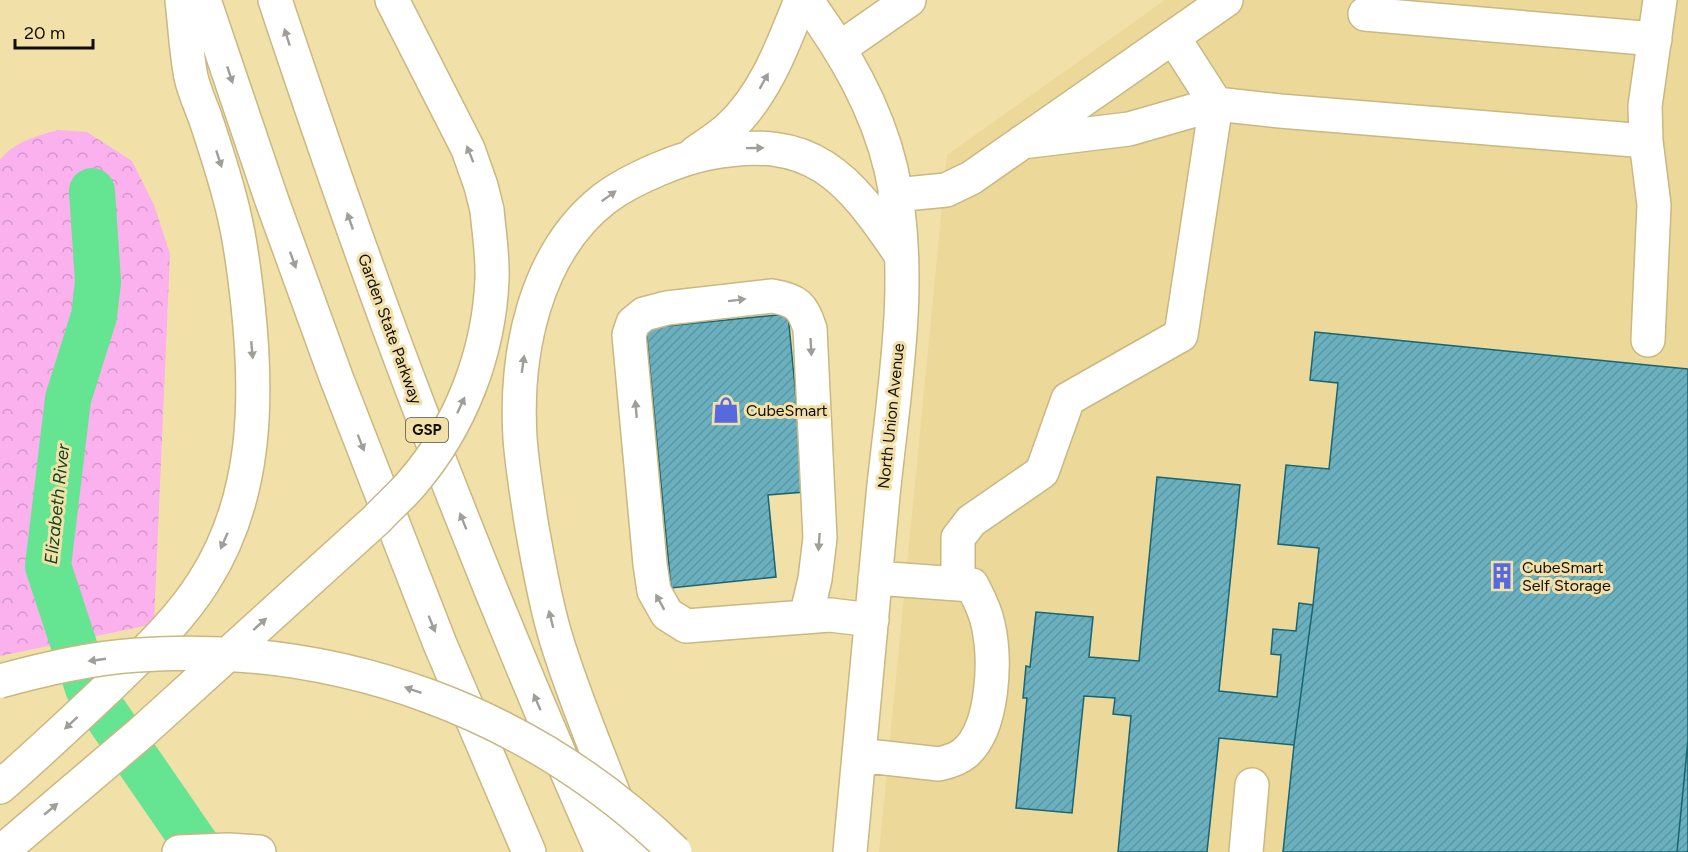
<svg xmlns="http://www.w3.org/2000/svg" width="1688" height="852" font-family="Figtree,sans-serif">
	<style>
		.built { fill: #ecd899 }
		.forest { fill: url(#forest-crowns) }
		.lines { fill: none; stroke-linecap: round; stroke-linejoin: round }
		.river { stroke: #65e592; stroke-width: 46 }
		.building { fill: url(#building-hatch); stroke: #186573; stroke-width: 1.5 }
		.minor-casing { stroke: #c9b882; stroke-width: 36 }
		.highway-casing { stroke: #c9b882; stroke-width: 36 }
		.minor { stroke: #fff; stroke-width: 33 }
		.highway { stroke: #fff; stroke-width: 33 }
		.highway-bridge-casing { stroke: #c9b882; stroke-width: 36; stroke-linecap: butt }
		.highway-bridge { stroke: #fff; stroke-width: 33 }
		.oneway { fill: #a09e99 }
		.labels { text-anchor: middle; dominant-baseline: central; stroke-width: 6; stroke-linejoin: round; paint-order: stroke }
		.shield { fill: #f2e0a9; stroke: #554c33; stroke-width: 1.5 }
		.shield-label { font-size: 15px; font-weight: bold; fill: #120c00 }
		.street-label { font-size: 16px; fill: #120c00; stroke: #f2e0a9 }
		.poi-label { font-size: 16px; fill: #120c00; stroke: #f2e0a9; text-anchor: start }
		.water-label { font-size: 18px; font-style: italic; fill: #114526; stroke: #f2e0a9 }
	</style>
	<defs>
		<pattern id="forest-crowns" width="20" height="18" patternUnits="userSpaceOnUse" patternTransform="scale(1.5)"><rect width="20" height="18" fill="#fab1ed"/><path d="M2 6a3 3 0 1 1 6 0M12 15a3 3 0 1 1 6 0" fill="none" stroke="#d597c9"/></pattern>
		<pattern id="building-hatch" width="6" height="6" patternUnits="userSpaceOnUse" patternTransform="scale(1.5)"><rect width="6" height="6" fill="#6ab0bf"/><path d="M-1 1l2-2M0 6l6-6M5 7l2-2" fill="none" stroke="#5b96a2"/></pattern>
	</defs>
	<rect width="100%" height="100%" fill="#f2e0a9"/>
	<path class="built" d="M 1165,0 L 1688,0 L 1688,852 L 879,852 L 947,155 Z"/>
	<path class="forest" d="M 58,130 L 87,132 L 132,161 L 154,205 L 170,254 L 154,624 L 0,656 L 0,160 C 14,142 36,136 58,130 Z"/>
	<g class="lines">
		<path class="river" d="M 92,191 L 98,282 L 94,316 L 68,399 L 48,566 L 88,688 L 201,852"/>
	</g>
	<path class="building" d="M 788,314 L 805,492 L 768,495 L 776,577 L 671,588 L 646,328 Z
		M 1315,332 L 1688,369 L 1688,740 L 1677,852 L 1283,852 L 1294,745 L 1313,605 L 1319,548 L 1278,544 L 1286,465 L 1329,469 L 1338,383 L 1310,380 Z
		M 1157,477 L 1240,485 L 1219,691 L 1277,697 L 1281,655 L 1271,654 L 1273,629 L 1296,631 L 1299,603 L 1313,605 L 1294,745 L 1219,738 L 1207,852 L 1118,852 L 1131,716 L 1113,714 L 1115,698 L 1084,696 L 1072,813 L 1016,808 L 1027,698 L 1023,698 L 1026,666 L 1030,667 L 1036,612 L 1093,617 L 1089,657 L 1139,661 Z
		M 1688,740 L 1688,852 L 1677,852 Z"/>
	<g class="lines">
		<defs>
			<path id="minor" d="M 806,0 C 844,52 876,106 891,169 C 915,276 894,388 883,495 C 871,614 860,733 850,852
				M 1365,14 L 1655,39
				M 1173,37 L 1216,104 L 1280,111 L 1646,141 L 1645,106 L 1660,0
				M 840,48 L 909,0
				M 1646,141 L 1654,205 L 1648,340
				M 895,195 L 946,190 L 971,178 L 1226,0
				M 958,584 L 958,538 L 971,521 L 1042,472 L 1068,399 L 1181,335 L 1216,104 L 1129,129 L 1022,142
				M 806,617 L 815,579 L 820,538 L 810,329 C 803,306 797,300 772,296 L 667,308 L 644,314 L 633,323 L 629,335 L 650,564 L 654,591 L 667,614 L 686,626 L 830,615 L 872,620
				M 859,755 L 939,764 C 948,762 958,759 965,753 C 994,728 996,659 988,624 C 985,609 978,597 972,585 L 875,578
				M 1246,852 L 1252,785"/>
			<path id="highway" d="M 204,0 L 271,198 L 336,377 L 440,644 L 529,852
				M 275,0 C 323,144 372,287 427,428 C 482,571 540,712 602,852
				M 392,0 L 468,149 L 481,186 L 487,210
				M 695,153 C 706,145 718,138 729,128 C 765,95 783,45 801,0
				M 0,787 C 38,754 74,720 110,686 C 144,653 179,621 204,581 C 257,498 258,399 248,305 C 245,278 242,251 236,224 C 229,188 217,154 206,120 C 201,106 194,91 191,77 C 186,52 185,25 182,0
				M 179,852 L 228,850 L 259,852
				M 635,852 C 610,779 577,709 555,635 C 544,598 538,560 531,522 C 527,494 522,466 520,438 C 515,354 534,254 604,199 C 621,186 640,177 659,169 C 676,162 692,156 709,153 C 812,133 848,176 901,255"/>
		</defs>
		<use href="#minor" class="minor-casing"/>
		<use href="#highway" class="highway-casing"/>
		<use href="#minor" class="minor"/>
		<use href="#highway" class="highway"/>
		<defs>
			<path id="highway-bridge" d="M 0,681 C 45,669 91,658 138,655 C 339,641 531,712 675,852
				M 7,847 L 142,732 L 377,519 C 388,507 401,496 412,483 C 461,426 489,353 492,279 C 493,256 489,233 487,210"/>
		</defs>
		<use href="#highway-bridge" class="highway-bridge-casing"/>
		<use href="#highway-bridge" class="highway-bridge"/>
	</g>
	<defs><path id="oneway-solid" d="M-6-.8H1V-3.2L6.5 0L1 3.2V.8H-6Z" transform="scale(1.5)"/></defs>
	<g class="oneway">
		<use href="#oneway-solid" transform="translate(287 37) rotate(-108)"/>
		<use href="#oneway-solid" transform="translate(230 75) rotate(72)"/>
		<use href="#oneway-solid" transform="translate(764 81) rotate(-61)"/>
		<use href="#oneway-solid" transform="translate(755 148) rotate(-1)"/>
		<use href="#oneway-solid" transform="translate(470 154) rotate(-112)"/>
		<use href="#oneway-solid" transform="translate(219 159) rotate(72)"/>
		<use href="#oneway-solid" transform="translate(609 196) rotate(-36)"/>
		<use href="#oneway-solid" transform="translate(350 221) rotate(-109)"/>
		<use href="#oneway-solid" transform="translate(293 260) rotate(70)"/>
		<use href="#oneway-solid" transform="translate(737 300) rotate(-7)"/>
		<use href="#oneway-solid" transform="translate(811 347) rotate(87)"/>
		<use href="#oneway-solid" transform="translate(252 350) rotate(85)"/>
		<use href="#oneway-solid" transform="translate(523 364) rotate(-82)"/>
		<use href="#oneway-solid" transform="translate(461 405) rotate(-65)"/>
		<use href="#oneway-solid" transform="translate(636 409) rotate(-95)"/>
		<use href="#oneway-solid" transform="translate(361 443) rotate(69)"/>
		<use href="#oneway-solid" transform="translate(463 521) rotate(-112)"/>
		<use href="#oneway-solid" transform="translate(224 541) rotate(114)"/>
		<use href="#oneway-solid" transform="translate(819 542) rotate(94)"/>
		<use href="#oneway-solid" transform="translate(660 602) rotate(-119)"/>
		<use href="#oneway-solid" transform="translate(551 619) rotate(-104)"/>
		<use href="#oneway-solid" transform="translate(260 624) rotate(-42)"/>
		<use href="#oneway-solid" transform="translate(432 624) rotate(68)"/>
		<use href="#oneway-solid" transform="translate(97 660) rotate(172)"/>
		<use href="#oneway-solid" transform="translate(413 690) rotate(-161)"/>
		<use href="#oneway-solid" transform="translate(537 702) rotate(-113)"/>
		<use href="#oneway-solid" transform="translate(71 723) rotate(137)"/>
		<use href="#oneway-solid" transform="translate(51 809) rotate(-40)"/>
	</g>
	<defs>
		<symbol id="shop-bare" viewBox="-9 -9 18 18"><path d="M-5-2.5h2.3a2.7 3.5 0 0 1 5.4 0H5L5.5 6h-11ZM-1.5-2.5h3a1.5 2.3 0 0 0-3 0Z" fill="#5669df" stroke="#f2e0a9" stroke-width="2.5" paint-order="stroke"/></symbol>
		<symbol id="building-bare" viewBox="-9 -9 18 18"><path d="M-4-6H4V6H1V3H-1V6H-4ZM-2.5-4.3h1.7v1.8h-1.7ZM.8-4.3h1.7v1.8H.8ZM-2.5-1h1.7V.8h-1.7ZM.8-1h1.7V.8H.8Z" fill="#5669df" stroke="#f2e0a9" stroke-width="2.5" paint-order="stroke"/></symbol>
	</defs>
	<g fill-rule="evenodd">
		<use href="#shop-bare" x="707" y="391" width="38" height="38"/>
		<use href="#building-bare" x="1483" y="557" width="38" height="38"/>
	</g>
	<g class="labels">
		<rect class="shield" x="406" y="418" width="42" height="24" rx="4.5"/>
		<g class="shield-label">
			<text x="427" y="430">GSP</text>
		</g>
		<g class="street-label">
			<text transform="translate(390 329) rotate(70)">Garden State Parkway</text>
			<text transform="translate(891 416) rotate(-84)">North Union Avenue</text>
		</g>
		<g class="poi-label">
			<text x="746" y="410">CubeSmart</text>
			<text x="1522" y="567">CubeSmart<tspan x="1522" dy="18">Self Storage</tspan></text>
		</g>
		<g class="water-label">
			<text transform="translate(57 504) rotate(-84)">Elizabeth River</text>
		</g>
	</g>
	<path d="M15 39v9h78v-9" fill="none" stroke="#120c00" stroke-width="3"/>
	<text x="24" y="39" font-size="18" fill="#120c00" stroke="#f2e0a9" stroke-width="4.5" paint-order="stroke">20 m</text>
</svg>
